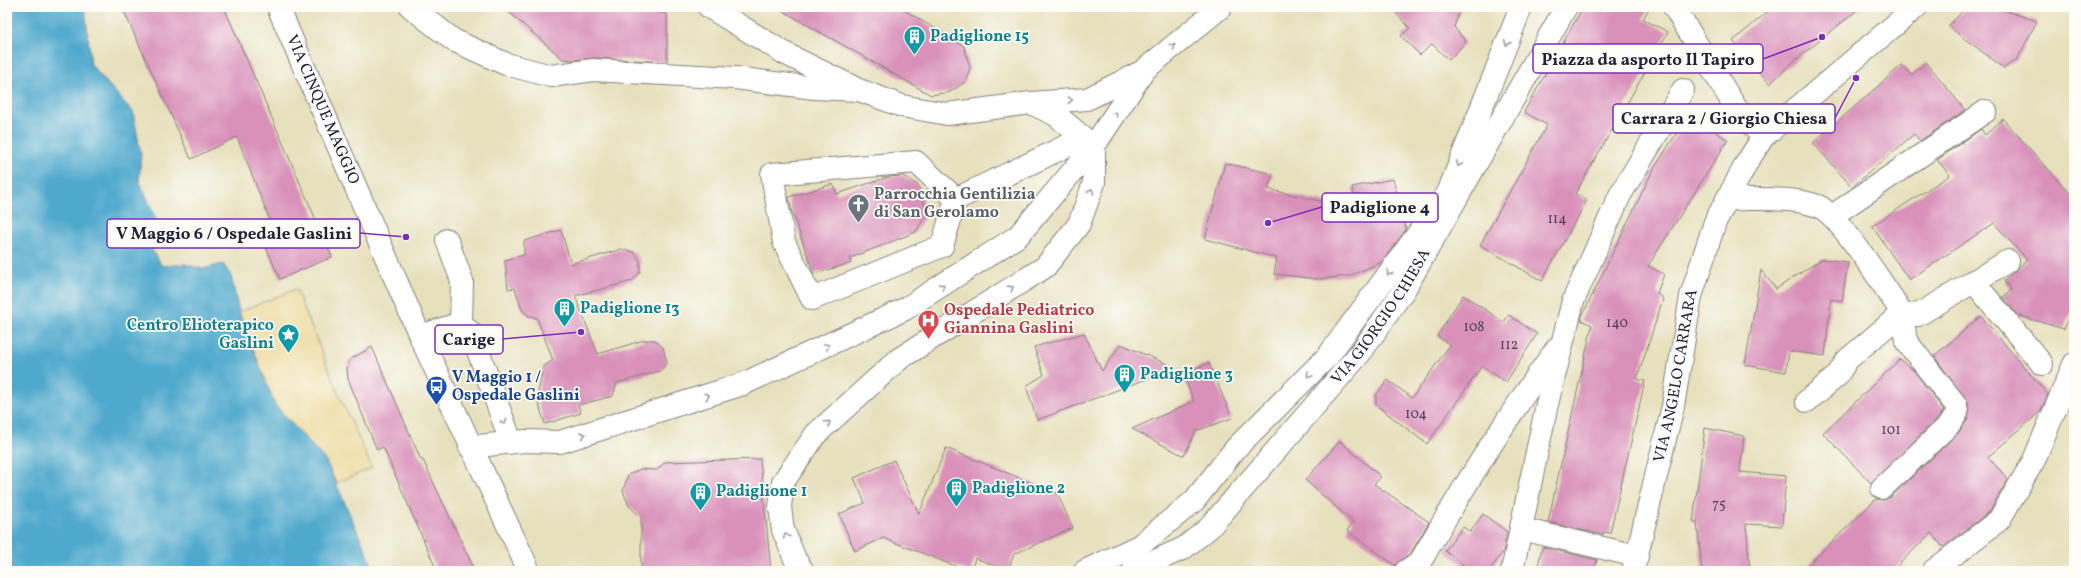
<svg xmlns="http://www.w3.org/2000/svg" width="2081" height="578" font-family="Vollkorn,serif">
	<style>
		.sand { fill: #eeda9e; stroke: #887e6c }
		.water { fill: #50a9cd; stroke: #396684 }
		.building { fill: #d991ba }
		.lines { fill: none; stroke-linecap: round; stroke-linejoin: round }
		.minor-casing { stroke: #84817c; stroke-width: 24 }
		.major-casing { stroke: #84817c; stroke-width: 24 }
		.minor { stroke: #fff; stroke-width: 22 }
		.major { stroke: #fff; stroke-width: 22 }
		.oneway { stroke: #9c9ca7 }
		.labels { text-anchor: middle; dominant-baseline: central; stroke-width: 3.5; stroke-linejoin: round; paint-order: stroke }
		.number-label { font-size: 14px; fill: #503e5b }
		.culture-label { font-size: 16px; font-weight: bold; fill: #0d838f; stroke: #fdfcf7; text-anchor: start }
		.street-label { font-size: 16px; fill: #22223b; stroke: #fdfcf7 }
		.worship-label { font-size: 16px; font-weight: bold; fill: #5b616d; stroke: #fdfcf7; text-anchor: start }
		.health-label { font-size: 16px; font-weight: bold; fill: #be3a42; stroke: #fdfcf7; text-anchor: start }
		.transit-label { font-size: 16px; font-weight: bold; fill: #164399; stroke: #fdfcf7; text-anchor: start }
		.leader { fill: none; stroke: #7b2cbf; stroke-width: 1.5 }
		.callout-dot { fill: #7b2cbf; stroke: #fdfcf7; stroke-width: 1.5 }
		.callout { fill: #fdfcf7; stroke: #7b2cbf; stroke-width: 1.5 }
		.callout-label { font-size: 17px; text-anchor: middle; font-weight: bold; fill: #22223b }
	</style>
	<rect width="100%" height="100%" fill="#fdfcf7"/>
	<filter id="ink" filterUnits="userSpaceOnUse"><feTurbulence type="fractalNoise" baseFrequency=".025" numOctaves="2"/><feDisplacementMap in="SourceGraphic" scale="8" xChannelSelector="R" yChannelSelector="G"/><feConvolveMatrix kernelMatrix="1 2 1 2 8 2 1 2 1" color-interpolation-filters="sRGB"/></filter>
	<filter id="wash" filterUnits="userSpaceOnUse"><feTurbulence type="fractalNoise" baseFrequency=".012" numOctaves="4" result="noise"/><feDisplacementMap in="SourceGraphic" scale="16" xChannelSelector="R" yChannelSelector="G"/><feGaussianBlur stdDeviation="0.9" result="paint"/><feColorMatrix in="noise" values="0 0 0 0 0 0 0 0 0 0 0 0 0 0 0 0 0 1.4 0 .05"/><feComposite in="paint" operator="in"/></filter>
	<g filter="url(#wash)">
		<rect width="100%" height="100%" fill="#e7e0bd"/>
		<path class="sand" d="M 296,289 L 340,397 L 372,468 L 336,483 L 326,461 L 275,405 L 239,312 Z"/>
		<path class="water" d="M 7,7 L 85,7 L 91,65 L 133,112 L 141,155 L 139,180 L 158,224 L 142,234 L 162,266 L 185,264 L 202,269 L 223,264 L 231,276 L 239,312 L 275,405 L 326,461 L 375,571 L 7,571 Z"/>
		<g id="blocks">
			<path class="building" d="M 122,7 L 224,7 L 332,257 L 280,279 L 258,229 L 271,223 L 237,137 L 191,159 Z
				M 503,7 L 639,7 L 667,14 L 667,62 L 594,58 L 575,60 L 563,59 Z
				M 776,7 L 899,7 L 964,46 L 970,68 L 965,82 L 950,92 L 931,95 Z
				M 1390,7 L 1461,7 L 1454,27 L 1466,42 L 1449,60 L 1432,44 L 1420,55 L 1401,36 L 1410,28 Z
				M 1583,7 L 1650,7 L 1643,19 L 1668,32 L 1575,194 L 1587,200 L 1542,281 L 1480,245 L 1547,125 L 1524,112 Z
				M 1773,7 L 1861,7 L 1792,63 L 1770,84 L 1733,41 Z
				M 1967,7 L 1994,7 L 2037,21 L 2017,60 L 2004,68 L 1948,26 Z
				M 1926,62 L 1965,110 L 1920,141 L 1914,134 L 1852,187 L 1813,143 L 1902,65 L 1911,75 Z
				M 1689,114 L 1728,140 L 1648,266 L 1664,274 L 1657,293 L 1663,299 L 1637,379 L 1645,381 L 1610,533 L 1603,532 L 1603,535 L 1548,522 L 1592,325 L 1581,320 L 1582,316 L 1653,170 Z
				M 2003,119 L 2074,198 L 2074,304 L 2064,329 L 2017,315 L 2003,297 L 2012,290 L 2004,281 L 2027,260 L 1994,223 L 1909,280 L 1872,226 L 1950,175 L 1937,160 L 1981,129 L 1985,135 Z
				M 1225,163 L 1273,174 L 1268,189 L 1358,210 L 1352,187 L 1393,179 L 1406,229 L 1382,262 L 1349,276 L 1318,279 L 1274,274 L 1277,258 L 1205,239 Z
				M 903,176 L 918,185 L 927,212 L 916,232 L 850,258 L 851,263 L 814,274 L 791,209 L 789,197 L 833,184 L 837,194 L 888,177 Z
				M 561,230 L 571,264 L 622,249 L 634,252 L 640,261 L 640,272 L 632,281 L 575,296 L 598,354 L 644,340 L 655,340 L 663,347 L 667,363 L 660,371 L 617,383 L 613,396 L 578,405 L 581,413 L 545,424 L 537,399 L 543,367 L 553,360 L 537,318 L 529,316 L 522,310 L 515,288 L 508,289 L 505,260 L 524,255 L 524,241 Z
				M 1822,259 L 1848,262 L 1842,301 L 1831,299 L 1825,356 L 1789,351 L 1786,372 L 1745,365 L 1761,270 L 1776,289 Z
				M 1463,295 L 1504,322 L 1509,315 L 1537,334 L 1506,382 L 1482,366 L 1427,444 L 1376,405 L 1376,395 L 1388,380 L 1412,398 L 1450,345 L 1437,336 Z
				M 1981,316 L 2048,395 L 2040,412 L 1988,457 L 2008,479 L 1989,512 L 1943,547 L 1931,533 L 1892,571 L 1802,571 L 1876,499 L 1884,500 L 1891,497 L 1959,432 L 1968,419 L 1968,403 L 1934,356 Z
				M 1084,333 L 1102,371 L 1121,344 L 1176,368 L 1037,420 L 1026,386 L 1044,375 L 1034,347 Z
				M 372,347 L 421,460 L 423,460 L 475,571 L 437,571 L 383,447 L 377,450 L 348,379 L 347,369 L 349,360 Z
				M 1900,359 L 1915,372 L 1944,410 L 1939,417 L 1871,483 L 1823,433 Z
				M 1209,363 L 1232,418 L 1196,431 L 1184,456 L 1132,429 L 1194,401 L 1182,373 Z
				M 1705,428 L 1744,436 L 1740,472 L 1786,476 L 1782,526 L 1746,524 L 1750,571 L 1702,571 L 1697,522 L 1693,522 Z
				M 1340,441 L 1381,477 L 1374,484 L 1429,522 L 1411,553 L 1395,565 L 1347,531 L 1353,522 L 1305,480 Z
				M 946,448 L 1057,493 L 1073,528 L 1014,554 L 1008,571 L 975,558 L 971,571 L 968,571 L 883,538 L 855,551 L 839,514 L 865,503 L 854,478 L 894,460 L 919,514 Z
				M 760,459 L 771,571 L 641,571 L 641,517 L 629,506 L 623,491 L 628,475 L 640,469 L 657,470 L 665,462 Z
				M 1483,514 L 1507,532 L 1503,552 L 1489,571 L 1471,571 L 1445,551 L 1463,527 L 1470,532 Z
				M 1542,547 L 1597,560 L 1594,571 L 1537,571 Z"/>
		</g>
	</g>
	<g filter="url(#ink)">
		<use href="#blocks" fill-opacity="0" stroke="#84817c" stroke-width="1"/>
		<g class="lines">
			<defs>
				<g id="minor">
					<path d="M 411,7 L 453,40 L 506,64 L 551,76 L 593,70 L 735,78 L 814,88 L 859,90 L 902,106 L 947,114 L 1031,103 L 1087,99 L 1143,71 L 1221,7"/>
					<path d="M 709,7 L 786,54 L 853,87"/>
					<path d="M 1674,7 L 1736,108 L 1763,137"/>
					<path d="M 1031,103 L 1056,115 L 1093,146"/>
					<path d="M 956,199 L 942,246 L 812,299 L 784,242 L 772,174 L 916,162 L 956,199 L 1083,138"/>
					<path d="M 1727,199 C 1757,200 1790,196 1818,206 C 1838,213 1888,292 1902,313 L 1918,315 L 2008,261"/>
					<path d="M 1832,216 L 1986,111"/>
					<path d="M 447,240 L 462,281 L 461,323 L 472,334 L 511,442"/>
					<path d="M 1973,281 L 2042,364"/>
					<path d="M 420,336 L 461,323"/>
					<path d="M 1807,401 L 1837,376 L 1847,360 L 1902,313"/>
					<path d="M 470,447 L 524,441 L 560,442 L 743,384 L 905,309 L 1018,236 L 1094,146 L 1143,72"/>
					<path d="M 1882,488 L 1949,425 L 1957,413 L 1956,405 L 1906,341 L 1902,313"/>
					<path d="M 1521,529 L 1637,556"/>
					<path d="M 803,571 L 795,559 L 783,530 L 780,507 L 783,482 L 816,434 L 899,359 L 1045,267 L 1079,224 L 1094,183 L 1094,146"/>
					<path d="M 1085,571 L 1139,546 L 1194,501 L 1236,448 L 1328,356 L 1448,193 L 1521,7"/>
					<path id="s1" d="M 1133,571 L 1184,548 L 1209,528 L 1361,352 L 1404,290 L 1566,7"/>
					<path d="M 1406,571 L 1420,562 C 1462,489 1507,417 1557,348"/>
					<path d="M 1512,571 L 1547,404 L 1573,301 L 1620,195 L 1683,90"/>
					<path id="s2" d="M 1633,571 L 1673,406 L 1691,296 L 1715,222 L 1746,164 L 1763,137 L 1916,7"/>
					<path d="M 1933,571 L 1999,520 L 2034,460 L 2074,364"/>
				</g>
				<g id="major">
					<path id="s3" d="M 278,7 L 420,336 L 529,571"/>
				</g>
			</defs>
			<use href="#minor" class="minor-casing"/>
			<use href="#major" class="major-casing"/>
			<use href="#minor" class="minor"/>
			<use href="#major" class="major"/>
		</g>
		<defs><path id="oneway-chevron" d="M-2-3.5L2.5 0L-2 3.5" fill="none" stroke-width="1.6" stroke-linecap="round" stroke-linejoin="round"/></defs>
		<g class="oneway">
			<use href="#oneway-chevron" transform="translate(1507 43) rotate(112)"/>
			<use href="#oneway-chevron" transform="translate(1173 46) rotate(-39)"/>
			<use href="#oneway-chevron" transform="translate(1070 100) rotate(-3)"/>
			<use href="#oneway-chevron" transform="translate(1115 114) rotate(-57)"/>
			<use href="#oneway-chevron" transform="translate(1459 164) rotate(112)"/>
			<use href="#oneway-chevron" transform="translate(1091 191) rotate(-70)"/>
			<use href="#oneway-chevron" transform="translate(1389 273) rotate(126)"/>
			<use href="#oneway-chevron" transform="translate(942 286) rotate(-33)"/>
			<use href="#oneway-chevron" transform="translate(1011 288) rotate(-32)"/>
			<use href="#oneway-chevron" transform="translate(827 346) rotate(-25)"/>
			<use href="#oneway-chevron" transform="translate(1309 375) rotate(135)"/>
			<use href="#oneway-chevron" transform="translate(707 396) rotate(-17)"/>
			<use href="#oneway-chevron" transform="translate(504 422) rotate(71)"/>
			<use href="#oneway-chevron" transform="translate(828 423) rotate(-42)"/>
			<use href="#oneway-chevron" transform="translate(583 435) rotate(-17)"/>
			<use href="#oneway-chevron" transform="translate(786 536) rotate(-111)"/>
		</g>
	</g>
	<defs>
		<symbol id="building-pin" viewBox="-11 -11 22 30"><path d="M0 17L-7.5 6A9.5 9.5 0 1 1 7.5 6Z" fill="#0f9aa8" stroke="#fdfcf7"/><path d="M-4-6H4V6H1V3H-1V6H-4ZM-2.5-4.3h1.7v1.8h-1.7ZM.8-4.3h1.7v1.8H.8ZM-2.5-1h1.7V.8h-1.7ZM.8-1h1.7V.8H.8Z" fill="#fff"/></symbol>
		<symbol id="church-pin" viewBox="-11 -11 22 30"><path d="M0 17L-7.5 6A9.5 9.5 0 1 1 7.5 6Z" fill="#6b7280" stroke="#fdfcf7"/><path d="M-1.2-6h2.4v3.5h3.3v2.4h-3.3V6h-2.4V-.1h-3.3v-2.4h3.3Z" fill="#fff"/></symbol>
		<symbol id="hospital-pin" viewBox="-11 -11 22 30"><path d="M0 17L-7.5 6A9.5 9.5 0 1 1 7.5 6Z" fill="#e0444e" stroke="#fdfcf7"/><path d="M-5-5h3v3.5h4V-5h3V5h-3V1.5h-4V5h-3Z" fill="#fff"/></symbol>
		<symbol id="sight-pin" viewBox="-11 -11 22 30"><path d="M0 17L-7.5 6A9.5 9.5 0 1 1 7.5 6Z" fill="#0f9aa8" stroke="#fdfcf7"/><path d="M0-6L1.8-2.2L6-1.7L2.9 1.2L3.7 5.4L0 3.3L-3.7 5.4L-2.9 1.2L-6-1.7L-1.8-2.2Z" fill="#fff"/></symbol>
		<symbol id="bus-pin" viewBox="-11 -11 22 30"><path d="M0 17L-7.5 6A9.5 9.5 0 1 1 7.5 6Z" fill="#1a4fb4" stroke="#fdfcf7"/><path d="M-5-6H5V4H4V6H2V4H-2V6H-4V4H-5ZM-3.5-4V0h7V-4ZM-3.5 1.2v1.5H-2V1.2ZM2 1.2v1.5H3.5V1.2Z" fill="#fff"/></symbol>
	</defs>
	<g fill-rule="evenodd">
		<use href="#building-pin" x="902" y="24" width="25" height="34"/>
		<use href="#church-pin" x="846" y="192" width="25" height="34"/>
		<use href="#building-pin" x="552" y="296" width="25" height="34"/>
		<use href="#hospital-pin" x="916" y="308" width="25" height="34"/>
		<use href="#sight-pin" x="276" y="322" width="25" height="34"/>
		<use href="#building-pin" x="1112" y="362" width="25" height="34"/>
		<use href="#bus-pin" x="424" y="374" width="25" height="34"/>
		<use href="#building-pin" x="944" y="476" width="25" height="34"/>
		<use href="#building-pin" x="688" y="480" width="25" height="34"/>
	</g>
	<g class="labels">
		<g class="number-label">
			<text x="1557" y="219">114</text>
			<text x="1617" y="323">140</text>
			<text x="1474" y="327">108</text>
			<text x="1509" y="345">112</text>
			<text x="1416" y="414">104</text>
			<text x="1891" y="430">101</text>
			<text x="1719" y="504">75</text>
		</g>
		<g class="culture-label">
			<text x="930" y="37">Padiglione 15</text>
			<text x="580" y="309">Padiglione 13</text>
			<text x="274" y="326" text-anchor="end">Centro Elioterapico<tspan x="274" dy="18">Gaslini</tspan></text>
			<text x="1140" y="375">Padiglione 3</text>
			<text x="972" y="489">Padiglione 2</text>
			<text x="716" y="492">Padiglione 1</text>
		</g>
		<g class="street-label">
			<text stroke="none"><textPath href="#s3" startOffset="112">VIA CINQUE MAGGIO</textPath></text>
			<text stroke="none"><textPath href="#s1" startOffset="361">VIA GIORGIO CHIESA</textPath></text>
			<text stroke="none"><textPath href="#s2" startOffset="200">VIA ANGELO CARRARA</textPath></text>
		</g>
		<g class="worship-label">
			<text x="874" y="195">Parrocchia Gentilizia<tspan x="874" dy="18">di San Gerolamo</tspan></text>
		</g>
		<g class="health-label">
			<text x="944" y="311">Ospedale Pediatrico<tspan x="944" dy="18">Giannina Gaslini</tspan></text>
		</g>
		<g class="transit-label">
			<text x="452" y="378">V Maggio 1 /<tspan x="452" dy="18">Ospedale Gaslini</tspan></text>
		</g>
	</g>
	<path class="leader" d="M1822 37L1763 59M1856 78L1835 118M1268 223L1322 207M406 237L360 233M581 332L503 339"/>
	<g class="callout-dot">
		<circle cx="1822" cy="37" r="4"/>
		<circle cx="1856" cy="78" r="4"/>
		<circle cx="1268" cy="223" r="4"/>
		<circle cx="406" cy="237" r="4"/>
		<circle cx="581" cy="332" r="4"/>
	</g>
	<g class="callout">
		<rect x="1533" y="44" width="230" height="29" rx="4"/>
		<rect x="1613" y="104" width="222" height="29" rx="4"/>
		<rect x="1322" y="193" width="116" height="29" rx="4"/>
		<rect x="107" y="219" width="253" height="29" rx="4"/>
		<rect x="435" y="325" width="68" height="29" rx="4"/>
	</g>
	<g class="callout-label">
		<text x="1648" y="65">Piazza da asporto Il Tapiro</text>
		<text x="1724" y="124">Carrara 2 / Giorgio Chiesa</text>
		<text x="1380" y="213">Padiglione 4</text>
		<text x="234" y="239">V Maggio 6 / Ospedale Gaslini</text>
		<text x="469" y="345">Carige</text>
	</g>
	<rect width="2081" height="578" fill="none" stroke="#fdfcf7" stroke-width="24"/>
</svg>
